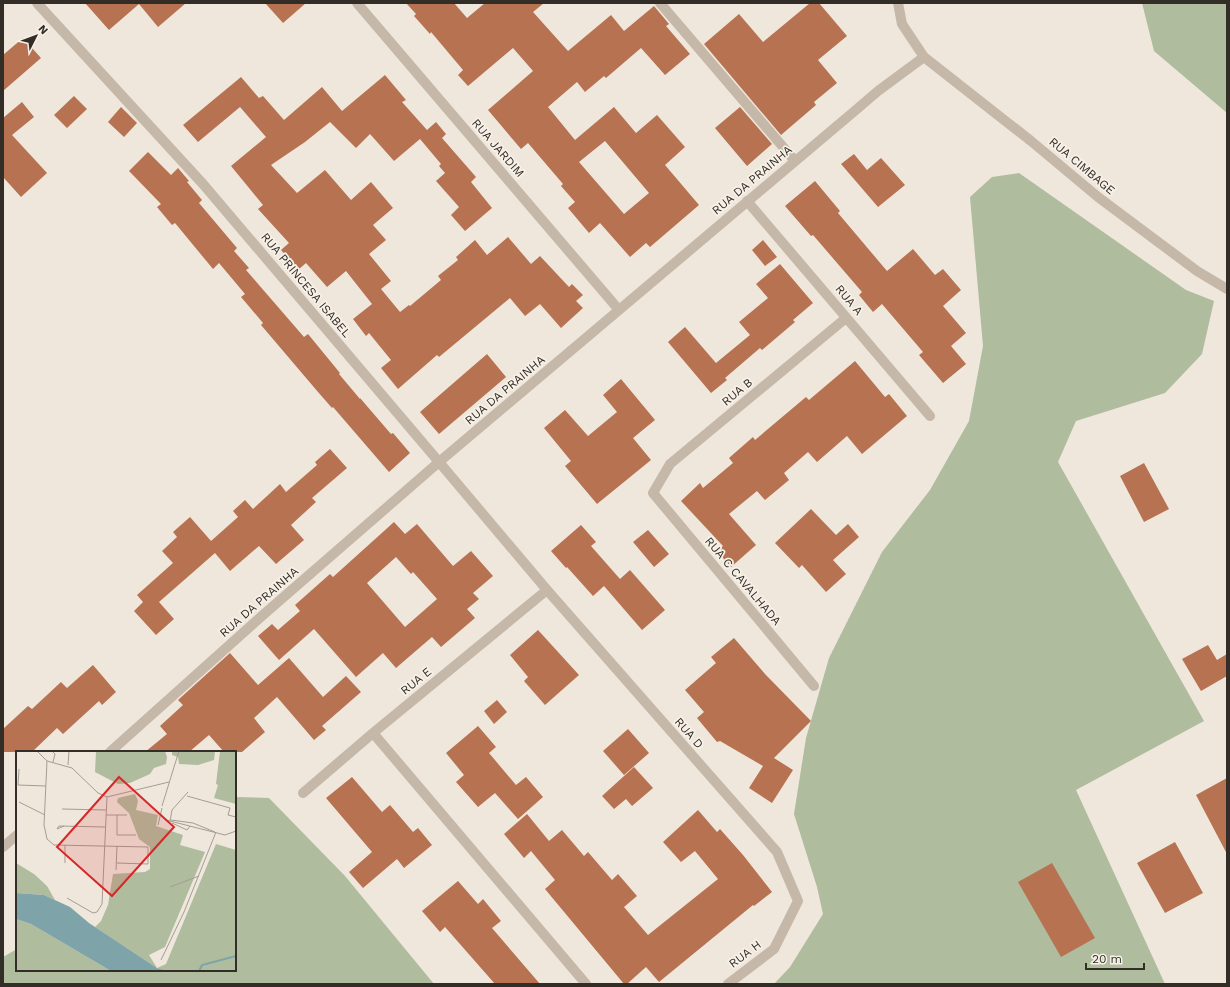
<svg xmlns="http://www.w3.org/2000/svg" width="1230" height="987" font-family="'Work Sans',sans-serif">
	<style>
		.green { fill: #afbc9e }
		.building { fill: #b77251; fill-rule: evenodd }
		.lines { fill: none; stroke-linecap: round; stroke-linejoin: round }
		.minor { stroke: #c5b8a9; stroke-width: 10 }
		.labels { text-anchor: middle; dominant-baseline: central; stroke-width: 3.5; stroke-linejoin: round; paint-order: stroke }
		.street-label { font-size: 12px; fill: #332d28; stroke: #f7f1e8 }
		.inset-river { fill: none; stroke: #7ea3a8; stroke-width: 2 }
		.inset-road { fill: none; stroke: #a49d94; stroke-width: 1 }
		.view { fill: #d62828; fill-opacity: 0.15; stroke: #d62828; stroke-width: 2 }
		.inset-edge { fill: none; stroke: #332d28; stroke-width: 2 }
	</style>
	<rect width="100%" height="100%" fill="#efe7dc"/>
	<path class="green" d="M 1142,3 L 1227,3 L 1227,113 L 1154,51 Z
		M 1019,173 L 1186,290 L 1214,301 L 1202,354 L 1165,393 L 1076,421 L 1058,462 L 1204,721 L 1076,790 L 1165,984 L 774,984 L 790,967 L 823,914 L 817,887 L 794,814 L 806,738 L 829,658 L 882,552 L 930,490 L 969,421 L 983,346 L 970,197 L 992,177 Z
		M 235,797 L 269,798 L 345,876 L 434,984 L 3,984 L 3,957 L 17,949 L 17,970 L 235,970 Z"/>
	<path class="building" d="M 85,3 L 186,3 L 158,27 L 139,4 L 109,30 Z
		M 265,3 L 306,3 L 283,23 Z
		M 406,3 L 454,3 L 467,18 L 485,3 L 544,3 L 533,12 L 568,51 L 611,15 L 624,31 L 654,6 L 669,24 L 666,26 L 690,54 L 665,75 L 641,48 L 606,78 L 604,76 L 585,92 L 577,82 L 548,107 L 575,140 L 614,107 L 636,133 L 657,115 L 685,147 L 665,165 L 699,205 L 650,247 L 646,243 L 630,257 L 600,223 L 589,233 L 568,208 L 575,202 L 561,186 L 563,184 L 528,143 L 521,149 L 488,110 L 533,71 L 513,48 L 468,86 L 458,75 L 463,70 L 431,32 L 430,34 L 414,16 L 416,14 ZM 605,141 L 649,193 L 624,214 L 579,162 Z
		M 810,3 L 819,3 L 847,36 L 818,60 L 837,83 L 814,102 L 816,105 L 781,135 L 704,44 L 739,14 L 763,42 Z
		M 23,38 L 41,58 L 3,91 L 3,55 Z
		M 385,75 L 406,100 L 402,102 L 427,130 L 436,122 L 446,134 L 442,138 L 476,177 L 471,182 L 492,208 L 465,231 L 451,215 L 459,207 L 436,181 L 445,173 L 439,166 L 441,164 L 420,139 L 394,161 L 370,134 L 356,148 L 330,122 L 305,142 L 271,165 L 297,193 L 325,170 L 351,200 L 371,182 L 393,208 L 373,225 L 386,240 L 369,254 L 391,281 L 381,289 L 400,312 L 409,305 L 410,306 L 441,280 L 438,276 L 458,260 L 456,257 L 475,240 L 487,255 L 508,237 L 531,264 L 540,256 L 569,287 L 572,284 L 583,295 L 576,301 L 583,308 L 561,328 L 540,304 L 525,316 L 510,298 L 439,357 L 437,355 L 398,389 L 381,368 L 391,360 L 369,333 L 366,336 L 353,319 L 372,304 L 346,271 L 327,287 L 306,263 L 298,270 L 281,250 L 289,243 L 258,209 L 263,205 L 231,166 L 266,137 L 240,107 L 198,142 L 183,125 L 241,77 L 259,98 L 263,96 L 284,120 L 322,87 L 342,111 Z
		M 74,96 L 87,109 L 67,128 L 54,115 Z
		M 22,102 L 34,117 L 12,135 L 47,173 L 21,197 L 3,177 L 3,118 Z
		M 121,107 L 137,123 L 124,137 L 108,122 Z
		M 740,107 L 772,144 L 747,166 L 715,128 Z
		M 148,152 L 171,175 L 178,168 L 189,181 L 187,182 L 202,200 L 199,203 L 237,248 L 234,251 L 249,268 L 246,270 L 304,337 L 308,334 L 340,373 L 339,374 L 360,399 L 360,398 L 391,434 L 393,433 L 410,453 L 389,472 L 333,407 L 332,408 L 318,392 L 261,325 L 263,323 L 241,297 L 245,294 L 219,263 L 213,269 L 175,223 L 172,225 L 157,207 L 161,204 L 129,171 Z
		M 854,154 L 867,170 L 881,158 L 905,185 L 878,207 L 841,164 Z
		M 815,181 L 840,211 L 838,213 L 887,271 L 913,249 L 935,275 L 943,269 L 961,290 L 943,306 L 966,333 L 951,346 L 966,364 L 943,383 L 919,355 L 923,352 L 882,304 L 873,312 L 859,295 L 862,292 L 813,235 L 811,236 L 785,206 Z
		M 763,240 L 777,257 L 765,266 L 752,250 Z
		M 780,264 L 813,303 L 793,320 L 795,322 L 762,350 L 760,348 L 725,378 L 727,380 L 711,393 L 668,342 L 685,327 L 716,363 L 750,335 L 739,322 L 768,298 L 756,284 Z
		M 487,354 L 506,377 L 439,434 L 420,412 Z
		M 855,361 L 885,397 L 889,394 L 907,416 L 862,454 L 847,436 L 817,462 L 808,452 L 784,473 L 789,480 L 765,500 L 757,491 L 729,514 L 756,545 L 731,567 L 717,551 L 723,546 L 681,501 L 700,483 L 703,488 L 733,463 L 729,458 L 753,437 L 755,440 L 806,397 L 809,400 Z
		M 621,379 L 655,420 L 633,438 L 651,460 L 597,504 L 565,466 L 571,461 L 544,428 L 565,410 L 588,436 L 617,412 L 603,395 Z
		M 330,449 L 347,468 L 312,498 L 316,502 L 291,525 L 304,540 L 276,564 L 259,546 L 230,571 L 215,553 L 159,602 L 174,619 L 156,635 L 134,611 L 143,602 L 137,595 L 173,563 L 162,551 L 177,537 L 173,532 L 190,517 L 211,541 L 238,517 L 233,511 L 245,500 L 253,509 L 280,484 L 286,492 L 317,465 L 315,462 Z
		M 1144,463 L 1169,509 L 1144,522 L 1120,476 Z
		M 811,509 L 836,535 L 848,524 L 859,537 L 833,560 L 846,574 L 826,592 L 802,565 L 799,568 L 775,543 Z
		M 394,522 L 405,534 L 417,524 L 453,566 L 471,551 L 493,576 L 473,593 L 479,599 L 467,609 L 475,618 L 441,647 L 432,637 L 396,668 L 383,653 L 356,677 L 314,629 L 279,660 L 258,636 L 272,624 L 278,630 L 300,611 L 295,605 L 330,574 L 333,577 ZM 396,557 L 411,574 L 413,572 L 437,599 L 405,627 L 367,583 Z
		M 581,525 L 596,542 L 591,546 L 620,579 L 630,570 L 665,610 L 642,630 L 604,586 L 593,596 L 567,567 L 566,568 L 551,551 Z
		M 648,530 L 669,554 L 654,567 L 633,542 Z
		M 538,630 L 579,675 L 545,705 L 524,681 L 528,677 L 510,655 Z
		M 734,638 L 765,674 L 811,721 L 774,758 L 793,770 L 772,803 L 749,788 L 763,766 L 720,741 L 717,742 L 697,718 L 704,712 L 685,690 L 716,663 L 711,657 Z
		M 1208,645 L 1217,660 L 1227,654 L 1227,676 L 1201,691 L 1182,659 Z
		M 230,653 L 258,685 L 289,658 L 323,697 L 346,676 L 361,692 L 322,726 L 326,730 L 314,740 L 277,697 L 254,718 L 265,732 L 242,752 L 224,752 L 209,735 L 189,752 L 145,752 L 167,734 L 160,726 L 183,705 L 178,700 Z
		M 93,665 L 116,692 L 102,705 L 99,701 L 63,734 L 57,728 L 32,752 L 3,752 L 3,729 L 28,706 L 32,709 L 61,682 L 67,688 Z
		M 497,700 L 507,712 L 494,724 L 484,711 Z
		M 478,726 L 496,747 L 489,753 L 516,785 L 526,777 L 543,797 L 518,819 L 495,793 L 478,807 L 456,782 L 464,775 L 446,753 Z
		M 628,729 L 649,753 L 624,775 L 603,751 Z
		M 634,767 L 653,788 L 632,806 L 626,799 L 614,809 L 602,796 Z
		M 352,777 L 382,812 L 390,805 L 413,832 L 418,828 L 432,845 L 404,868 L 397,859 L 363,888 L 349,872 L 372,852 L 326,798 Z
		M 1227,778 L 1227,854 L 1196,795 Z
		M 698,810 L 717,832 L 720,829 L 743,855 L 772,892 L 754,906 L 753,905 L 659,982 L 646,967 L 627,984 L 624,984 L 545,889 L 555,880 L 531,851 L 524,858 L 504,834 L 527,814 L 549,841 L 562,830 L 584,856 L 588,852 L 612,880 L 618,874 L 637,896 L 624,907 L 648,935 L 718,879 L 695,851 L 681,862 L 663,842 Z
		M 1175,842 L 1203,893 L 1165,913 L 1137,863 Z
		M 1052,863 L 1095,938 L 1061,957 L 1018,882 Z
		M 458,881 L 478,904 L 483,899 L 501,921 L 492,928 L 540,984 L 495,984 L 445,927 L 440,932 L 422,911 Z"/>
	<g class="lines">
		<path class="minor" d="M 37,3 L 203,184 L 439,462 L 547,590 L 777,852 L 798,901 L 774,949 L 728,984
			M 357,3 L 619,310
			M 660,3 L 795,161
			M 898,3 L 902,24 L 924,57 L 1031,141 L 1098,197 L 1197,271 L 1227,289
			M 747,201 L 930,416
			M 814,686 L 653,493 L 670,464 L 846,318
			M 373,733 L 586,984
			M 110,752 L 263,615 L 439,462 L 857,109 L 878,91 L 924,57
			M 303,793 L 373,733 L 547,590
			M 3,847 L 17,835"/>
	</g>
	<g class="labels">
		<g class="street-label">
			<text transform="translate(498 148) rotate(49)">RUA JARDIM</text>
			<text transform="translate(1082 166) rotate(40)">RUA CIMBAGE</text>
			<text transform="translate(752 180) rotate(-40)">RUA DA PRAINHA</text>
			<text transform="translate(306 285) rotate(50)">RUA PRINCESA ISABEL</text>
			<text transform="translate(849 300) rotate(50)">RUA A</text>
			<text transform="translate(505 390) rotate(-40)">RUA DA PRAINHA</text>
			<text transform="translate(737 392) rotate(-40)">RUA B</text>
			<text transform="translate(743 581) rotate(50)">RUA C CAVALHADA</text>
			<text transform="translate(259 602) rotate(-41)">RUA DA PRAINHA</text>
			<text transform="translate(416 681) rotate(-39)">RUA E</text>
			<text transform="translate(689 733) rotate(49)">RUA D</text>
			<text transform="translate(745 954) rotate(-37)">RUA H</text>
		</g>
	</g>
	<g transform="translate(16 751)">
		<rect width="220" height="220" fill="#efe7dc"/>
		<path d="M 80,0 L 149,0 L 151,6 L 150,13 L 138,17 L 134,23 L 114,32 L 102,33 L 79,21 ZM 156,0 L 199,0 L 198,9 L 182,14 L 163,13 L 162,6 L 156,4 ZM 204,0 L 220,0 L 220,53 L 198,47 L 202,34 L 200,33 ZM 119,43 L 122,50 L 120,59 L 142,64 L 140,75 L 167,84 L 164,94 L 189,101 L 149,196 L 133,204 L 141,217 L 150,213 L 200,93 L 220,99 L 220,220 L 150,220 L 141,217 L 79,176 L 85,170 L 92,154 L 97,123 L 129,121 L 134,118 L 134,96 L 123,88 L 113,62 L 101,51 L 102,47 ZM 0,112 L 18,123 L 31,135 L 39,149 L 28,144 L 0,142 ZM 0,168 L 15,173 L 95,220 L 0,220 Z" fill="#afbc9e"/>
		<path d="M 0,142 L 28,144 L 54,156 L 73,172 L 141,217 L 151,220 L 95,220 L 15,173 L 0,168 Z" fill="#7ea3a8"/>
		<path class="inset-river" d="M 183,220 L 186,214 L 220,205"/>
		<path class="inset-road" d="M 21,0 L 31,10 L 56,17 L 82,42 L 91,46M 36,0 L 39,3 L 37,11M 31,10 L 28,74 L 31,88 L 38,94 L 132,96 L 132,113 L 101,112M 52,14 L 53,0M 3,18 L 2,34 L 30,35M 171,45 L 214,57 L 212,64 L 220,66M 91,46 L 153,31M 3,51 L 29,64M 146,55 L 163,0M 46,58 L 90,59M 90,64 L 111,64M 101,64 L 101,84 L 120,84M 150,69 L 209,84 L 220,80M 155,69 L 177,72 L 199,81M 154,70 L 156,59 L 172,41M 156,72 L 171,79 L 174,75M 142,74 L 146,57M 48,75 L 41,78 L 43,75 L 89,76M 49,112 L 49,94M 100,119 L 101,95M 154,136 L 183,125M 51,147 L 77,162 L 81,161 L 86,153 L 91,46M 145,209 L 168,161 L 200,81"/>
		<path class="view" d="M 103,26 L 158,76 L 96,145 L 41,96 Z"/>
		<rect width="220" height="220" class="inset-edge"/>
	</g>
	<rect width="1230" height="987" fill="none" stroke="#332d28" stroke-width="8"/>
	<g transform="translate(36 36) rotate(48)" stroke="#f7f1e8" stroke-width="3" paint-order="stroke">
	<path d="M0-3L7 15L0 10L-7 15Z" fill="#332d28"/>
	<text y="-6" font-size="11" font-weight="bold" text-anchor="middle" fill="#332d28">N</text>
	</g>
	<path d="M1086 963v6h58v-6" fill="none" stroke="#332d28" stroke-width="2"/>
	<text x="1092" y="963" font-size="12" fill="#332d28" stroke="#f7f1e8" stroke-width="3" paint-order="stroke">20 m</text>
</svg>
